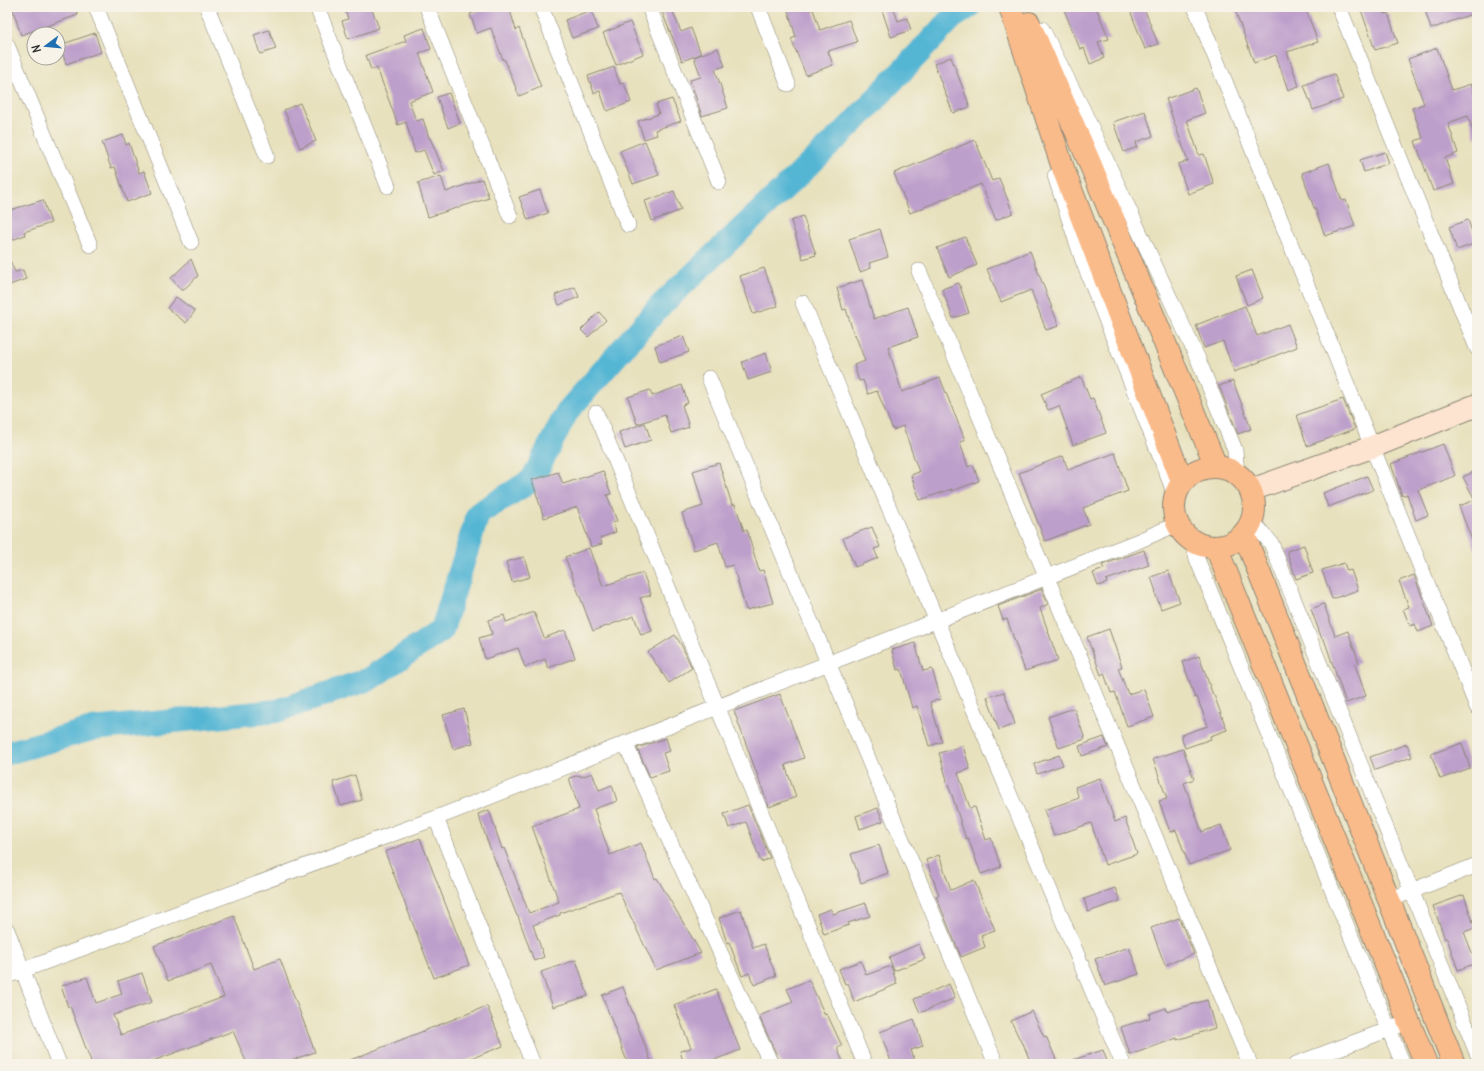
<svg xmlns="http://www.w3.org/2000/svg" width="1484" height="1071" font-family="Delius,sans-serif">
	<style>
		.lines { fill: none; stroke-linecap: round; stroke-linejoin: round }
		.river { stroke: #55b6d4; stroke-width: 24 }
		.building { fill: #bd9fcb }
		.street-casing { stroke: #8a8674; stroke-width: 16 }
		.secondary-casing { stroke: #8a8674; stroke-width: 24 }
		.primary-casing { stroke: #8a8674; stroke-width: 24 }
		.street { stroke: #fff; stroke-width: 15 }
		.secondary { stroke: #fde4d1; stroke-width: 22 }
		.primary { stroke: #fabb8b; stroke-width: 22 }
	</style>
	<rect width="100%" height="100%" fill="#f7f3e8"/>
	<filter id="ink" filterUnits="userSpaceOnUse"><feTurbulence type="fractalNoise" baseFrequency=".025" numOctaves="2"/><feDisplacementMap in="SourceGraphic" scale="8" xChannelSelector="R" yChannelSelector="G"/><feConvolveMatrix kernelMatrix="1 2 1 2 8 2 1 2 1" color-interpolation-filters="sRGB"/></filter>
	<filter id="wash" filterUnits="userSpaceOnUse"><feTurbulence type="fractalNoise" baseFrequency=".012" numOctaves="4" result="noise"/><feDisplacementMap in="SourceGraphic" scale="16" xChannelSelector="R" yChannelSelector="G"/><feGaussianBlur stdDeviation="0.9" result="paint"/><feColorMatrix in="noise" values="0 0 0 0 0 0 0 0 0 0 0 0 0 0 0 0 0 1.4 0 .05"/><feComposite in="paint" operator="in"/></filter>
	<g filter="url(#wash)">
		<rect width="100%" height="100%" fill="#e8e1bd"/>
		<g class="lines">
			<path class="river" d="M 7,753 L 92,729 L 277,711 L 369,679 L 442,630 L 478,514 L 532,480 L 567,412 L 659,307 L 850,126 L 952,18 L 969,7"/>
		</g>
		<g id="blocks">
			<path class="building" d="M 12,7 L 75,7 L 78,15 L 21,35 Z
				M 344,7 L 371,7 L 379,28 L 348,39 L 342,21 L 348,19 Z
				M 490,7 L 509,7 L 516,30 L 519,28 L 541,87 L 519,96 L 505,60 L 503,60 L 491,28 L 477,33 L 470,14 Z
				M 660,7 L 671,7 L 681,32 L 691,28 L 701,54 L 682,61 Z
				M 787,7 L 808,7 L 810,10 L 813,9 L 820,30 L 849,20 L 857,42 L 828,51 L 833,65 L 806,75 L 791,39 L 796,37 Z
				M 881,7 L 893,7 L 898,21 L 907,18 L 911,30 L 891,37 Z
				M 1063,7 L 1096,7 L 1109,39 L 1098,42 L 1104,58 L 1090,64 L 1084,48 L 1080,49 Z
				M 1234,7 L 1305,7 L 1318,42 L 1287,52 L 1299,86 L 1288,90 L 1276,55 L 1254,63 Z
				M 1360,7 L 1382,7 L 1385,14 L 1388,13 L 1398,43 L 1375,50 Z
				M 1424,7 L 1477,7 L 1477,12 L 1431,29 Z
				M 1144,8 L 1158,44 L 1145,49 L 1131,13 Z
				M 591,10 L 598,29 L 572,38 L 565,20 Z
				M 630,22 L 643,54 L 616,65 L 603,33 Z
				M 424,28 L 431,49 L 419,53 L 433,92 L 409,101 L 416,121 L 423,119 L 429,138 L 430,138 L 444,171 L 434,175 L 424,150 L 415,153 L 406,122 L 398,125 L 377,68 L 371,70 L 366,55 L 406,41 L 404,35 Z
				M 269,30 L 276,49 L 260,54 L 254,35 Z
				M 95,33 L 101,52 L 66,64 L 60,45 Z
				M 718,48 L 725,66 L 715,69 L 728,108 L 702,116 L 690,80 L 701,77 L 694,57 Z
				M 1437,48 L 1452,90 L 1471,84 L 1477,102 L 1477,138 L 1475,138 L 1468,116 L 1448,123 L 1458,153 L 1445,158 L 1454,184 L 1433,191 L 1415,141 L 1423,138 L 1412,108 L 1424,104 L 1408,59 Z
				M 951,57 L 970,107 L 953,113 L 934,64 Z
				M 614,67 L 620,84 L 624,83 L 631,102 L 607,111 L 600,91 L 594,93 L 588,76 Z
				M 1334,74 L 1343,99 L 1313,110 L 1304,85 Z
				M 1196,88 L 1205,113 L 1187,120 L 1199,155 L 1204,154 L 1214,184 L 1188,194 L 1178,164 L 1188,161 L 1166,99 Z
				M 449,93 L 460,123 L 448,128 L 437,97 Z
				M 672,99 L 681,121 L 655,130 L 657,135 L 644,139 L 638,121 L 659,114 L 656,104 Z
				M 300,103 L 316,141 L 300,148 L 284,110 Z
				M 1145,111 L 1153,136 L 1136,142 L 1137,147 L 1124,152 L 1113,122 Z
				M 123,135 L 126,145 L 129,143 L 139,173 L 144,171 L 152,193 L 127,202 L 115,167 L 111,168 L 102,142 Z
				M 975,140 L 992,181 L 999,178 L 1013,213 L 996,220 L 981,184 L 910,213 L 894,173 Z
				M 645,141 L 659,175 L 633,184 L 620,151 Z
				M 1385,152 L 1389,163 L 1364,172 L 1360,160 Z
				M 1329,163 L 1342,201 L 1346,200 L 1355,226 L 1325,236 L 1315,208 L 1314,208 L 1302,173 Z
				M 441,176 L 446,192 L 482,179 L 489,198 L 428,217 L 418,183 Z
				M 540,190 L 548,213 L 528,220 L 519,197 Z
				M 674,191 L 681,210 L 652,221 L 645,201 Z
				M 43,200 L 51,223 L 24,232 L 25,235 L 7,242 L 7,211 Z
				M 803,216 L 816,255 L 803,259 L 791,221 Z
				M 1468,220 L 1476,243 L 1457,250 L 1449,227 Z
				M 880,229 L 888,257 L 869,263 L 871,268 L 860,272 L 849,239 Z
				M 965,237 L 977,265 L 949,277 L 937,248 Z
				M 1030,251 L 1059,326 L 1046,330 L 1031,290 L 1001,302 L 987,269 Z
				M 7,254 L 15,272 L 23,270 L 26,279 L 7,286 Z
				M 191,259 L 198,276 L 182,291 L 171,278 Z
				M 764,268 L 778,306 L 753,314 L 740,276 Z
				M 1252,270 L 1263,298 L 1247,305 L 1236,276 Z
				M 862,280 L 874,319 L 908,307 L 918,337 L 888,347 L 902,392 L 940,378 L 965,440 L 960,442 L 968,467 L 973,465 L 979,481 L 952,491 L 952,489 L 920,500 L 911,475 L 919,472 L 903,426 L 893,430 L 877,391 L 868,394 L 863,380 L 859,381 L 854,365 L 865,361 L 855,334 L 854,335 L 846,309 L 843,310 L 837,288 Z
				M 959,283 L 969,313 L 953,318 L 942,289 Z
				M 575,287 L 579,297 L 559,305 L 555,295 Z
				M 176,297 L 195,311 L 186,323 L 167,308 Z
				M 1245,306 L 1257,336 L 1288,324 L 1297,347 L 1234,372 L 1223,341 L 1204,348 L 1196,325 Z
				M 599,312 L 606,320 L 588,337 L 581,330 Z
				M 683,336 L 689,352 L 660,362 L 655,346 Z
				M 766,353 L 772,372 L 748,380 L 742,362 Z
				M 1081,377 L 1090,399 L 1093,398 L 1106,433 L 1073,445 L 1059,406 L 1048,410 L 1041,394 Z
				M 1233,381 L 1251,429 L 1238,434 L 1219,386 Z
				M 682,385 L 688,403 L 682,405 L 689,427 L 671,433 L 665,415 L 637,424 L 628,397 L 650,390 L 652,396 Z
				M 1343,399 L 1355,429 L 1307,446 L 1297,415 Z
				M 645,423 L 651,440 L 625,449 L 619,432 Z
				M 1443,444 L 1455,476 L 1418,490 L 1428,515 L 1416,520 L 1407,494 L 1402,496 L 1391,464 Z
				M 1115,453 L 1128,491 L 1083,508 L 1089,524 L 1045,541 L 1019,473 L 1063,456 L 1068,470 Z
				M 719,463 L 732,505 L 735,504 L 744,531 L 747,530 L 759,571 L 763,570 L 773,603 L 746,610 L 733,565 L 725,567 L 718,542 L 694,550 L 682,513 L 703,506 L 693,471 Z
				M 1477,470 L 1477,551 L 1476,551 L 1459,506 L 1475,500 L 1463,477 Z
				M 603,471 L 611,494 L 607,495 L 617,521 L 613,523 L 616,532 L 600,538 L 602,544 L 591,547 L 577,507 L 544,518 L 532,480 L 558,472 L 563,484 Z
				M 1367,476 L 1373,490 L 1328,507 L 1323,493 Z
				M 872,527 L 880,547 L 874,549 L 878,558 L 855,567 L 843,538 Z
				M 1304,545 L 1313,573 L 1296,579 L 1287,551 Z
				M 589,548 L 603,586 L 643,573 L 651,595 L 640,598 L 652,631 L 641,635 L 634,616 L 593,631 L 565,557 Z
				M 1144,550 L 1149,565 L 1106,580 L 1107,583 L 1098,586 L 1093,573 L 1104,569 L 1102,565 Z
				M 524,557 L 530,577 L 512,582 L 506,562 Z
				M 1344,563 L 1347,571 L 1351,570 L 1358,590 L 1332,599 L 1322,570 Z
				M 1168,571 L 1180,602 L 1161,609 L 1155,593 L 1156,592 L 1151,577 Z
				M 1414,575 L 1433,626 L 1418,632 L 1415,624 L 1410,626 L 1403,609 L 1409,607 L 1399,581 Z
				M 1042,589 L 1048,604 L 1040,608 L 1058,660 L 1025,671 L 1007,619 L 1003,620 L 998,606 Z
				M 1324,604 L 1335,636 L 1348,631 L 1359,663 L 1355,665 L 1366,696 L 1346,703 L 1324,639 L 1322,639 L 1311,609 Z
				M 534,612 L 544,638 L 565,630 L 575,658 L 548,668 L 545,659 L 525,667 L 518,648 L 485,659 L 479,638 L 492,634 L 488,620 L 504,615 L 506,622 Z
				M 1109,629 L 1122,667 L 1118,668 L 1128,694 L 1144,689 L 1154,717 L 1127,726 L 1115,692 L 1111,693 L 1104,673 L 1101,675 L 1087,637 Z
				M 675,635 L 682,646 L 692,668 L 669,683 L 648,652 Z
				M 915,643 L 923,671 L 932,669 L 941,699 L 930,702 L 942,742 L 929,746 L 917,706 L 912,708 L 901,669 L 897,670 L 892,650 Z
				M 1199,656 L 1213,695 L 1214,695 L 1227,730 L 1210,736 L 1211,739 L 1185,748 L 1181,735 L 1208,726 L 1197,697 L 1195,698 L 1183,662 Z
				M 1004,692 L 1015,724 L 999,730 L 987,697 Z
				M 780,694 L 804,758 L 785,765 L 796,797 L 769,807 L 734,711 Z
				M 1074,708 L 1085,739 L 1059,748 L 1048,717 Z
				M 464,709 L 473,743 L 453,749 L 443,715 Z
				M 1104,737 L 1108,747 L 1082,756 L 1079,746 Z
				M 666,738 L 670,751 L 663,753 L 669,771 L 650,777 L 637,748 Z
				M 1462,743 L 1470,768 L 1440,779 L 1431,754 Z
				M 1407,744 L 1412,757 L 1375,770 L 1370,757 Z
				M 963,746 L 970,769 L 958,773 L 970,808 L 975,807 L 986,840 L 991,838 L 1001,867 L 981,874 L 968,838 L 966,839 L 952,795 L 946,781 L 947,780 L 939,753 Z
				M 1183,749 L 1194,779 L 1184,783 L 1202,832 L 1221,825 L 1230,850 L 1189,865 L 1176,830 L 1170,832 L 1159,801 L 1167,799 L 1153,759 Z
				M 1059,755 L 1063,765 L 1037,774 L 1034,764 Z
				M 592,773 L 599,790 L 612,785 L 617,801 L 594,809 L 610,855 L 641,843 L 655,879 L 657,878 L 701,953 L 656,970 L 619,892 L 560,913 L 560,915 L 533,925 L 544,957 L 534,961 L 518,916 L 517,916 L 487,840 L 478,814 L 489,810 L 502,849 L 504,848 L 529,913 L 559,902 L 532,826 L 579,809 L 569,778 L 580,775 L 581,777 Z
				M 355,775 L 362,800 L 341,806 L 333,782 Z
				M 1100,778 L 1115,822 L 1125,818 L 1137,854 L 1105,865 L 1091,823 L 1054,836 L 1044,810 L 1079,798 L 1075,787 Z
				M 748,805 L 770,858 L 761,862 L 746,822 L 729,828 L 724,814 Z
				M 878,808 L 883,821 L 860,829 L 856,816 Z
				M 420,838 L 469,965 L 434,978 L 385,852 Z
				M 879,845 L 888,873 L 861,883 L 851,854 Z
				M 939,855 L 951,890 L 974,880 L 995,930 L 981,935 L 985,947 L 961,957 L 936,896 L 939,895 L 926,860 Z
				M 1115,888 L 1120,901 L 1088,912 L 1084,899 Z
				M 1464,895 L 1475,928 L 1464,932 L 1476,963 L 1458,970 L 1447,938 L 1445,939 L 1433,906 Z
				M 866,903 L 870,916 L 848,923 L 849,925 L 824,934 L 817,914 L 831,909 L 833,914 Z
				M 741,910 L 753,948 L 764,944 L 776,976 L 754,985 L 749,973 L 742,976 L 729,942 L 727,943 L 719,918 Z
				M 234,916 L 254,969 L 280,959 L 315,1052 L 289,1061 L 290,1064 L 247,1064 L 233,1031 L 145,1064 L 92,1064 L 70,1006 L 68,1007 L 61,986 L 87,977 L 96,1003 L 122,994 L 118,981 L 142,973 L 152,1002 L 113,1015 L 121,1035 L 224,997 L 211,965 L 168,981 L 154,946 Z
				M 1179,918 L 1194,954 L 1165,965 L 1151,928 Z
				M 919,944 L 925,959 L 894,971 L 889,957 Z
				M 1129,947 L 1139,974 L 1105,986 L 1095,959 Z
				M 576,960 L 588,996 L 553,1007 L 541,972 Z
				M 861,961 L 866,975 L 891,966 L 897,984 L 854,1002 L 848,983 L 845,984 L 839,969 Z
				M 809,980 L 825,1015 L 827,1014 L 842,1046 L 837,1048 L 844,1064 L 781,1064 L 763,1025 L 759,1016 L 793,1002 L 787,989 Z
				M 949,984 L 955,998 L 920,1013 L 914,999 Z
				M 623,987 L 652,1064 L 628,1064 L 602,995 Z
				M 716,989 L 740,1050 L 704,1064 L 684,1064 L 680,1051 L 691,1048 L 674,1005 Z
				M 1207,1000 L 1215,1028 L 1177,1040 L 1177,1038 L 1130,1055 L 1121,1027 L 1150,1018 L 1149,1014 L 1166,1008 L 1167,1012 Z
				M 487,1006 L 503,1046 L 457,1064 L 340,1064 Z
				M 1032,1011 L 1044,1037 L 1046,1036 L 1058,1064 L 1031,1064 L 1023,1043 L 1022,1044 L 1011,1021 Z
				M 914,1019 L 923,1046 L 911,1050 L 916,1064 L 892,1064 L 880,1032 Z
				M 1103,1050 L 1108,1064 L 1067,1064 L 1067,1062 Z"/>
		</g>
	</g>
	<g filter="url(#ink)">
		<use href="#blocks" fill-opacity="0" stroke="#8a8674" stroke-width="1"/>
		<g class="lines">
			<defs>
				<path id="street" d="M 96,7 L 191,242
					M 207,7 L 267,156
					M 317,7 L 388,186
					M 427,7 L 510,216
					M 541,7 L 628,225
					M 649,7 L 719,182
					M 758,7 L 788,84
					M 1195,7 L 1477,707
					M 1339,7 L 1477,348
					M 1042,29 L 1083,110 L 1198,359 L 1235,450 L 1237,474
					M 7,45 L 90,245
					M 1055,176 L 1083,261 L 1175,494
					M 919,271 L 1250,1064
					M 803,303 L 1123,1064
					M 709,378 L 996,1064
					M 596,413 L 865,1064
					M 1252,521 L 1271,543 L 1477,1053
					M 1193,542 L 1197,559 L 1403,1064
					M 625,743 L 771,1064
					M 436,818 L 533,1064
					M 1389,900 L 1477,865
					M 7,930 L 59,1064
					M 7,976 L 436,818 L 1136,542 L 1177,524
					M 1296,1064 L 1398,1026"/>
				<path id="secondary" d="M 1251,490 L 1372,447 L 1477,405"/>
				<path id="primary" d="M 1010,7 L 1064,171 L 1182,481
					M 1029,23 L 1089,161 L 1216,466
					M1174 507a40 40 0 1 1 80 0a40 40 0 1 1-80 0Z
					M 1244,534 L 1454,1064
					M 1216,547 L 1426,1064"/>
			</defs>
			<use href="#street" class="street-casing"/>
			<use href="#secondary" class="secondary-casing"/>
			<use href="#primary" class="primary-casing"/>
			<use href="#street" class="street"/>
			<use href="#secondary" class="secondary"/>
			<use href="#primary" class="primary"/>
		</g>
	</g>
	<rect width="1484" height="1071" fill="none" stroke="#f7f3e8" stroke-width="24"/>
	<g transform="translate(46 46) rotate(254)"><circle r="19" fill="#f7f3e8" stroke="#a5a39c"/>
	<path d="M0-3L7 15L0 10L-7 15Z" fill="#1f6fb2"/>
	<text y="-6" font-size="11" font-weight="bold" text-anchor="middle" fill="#2b2b2b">N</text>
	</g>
</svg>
